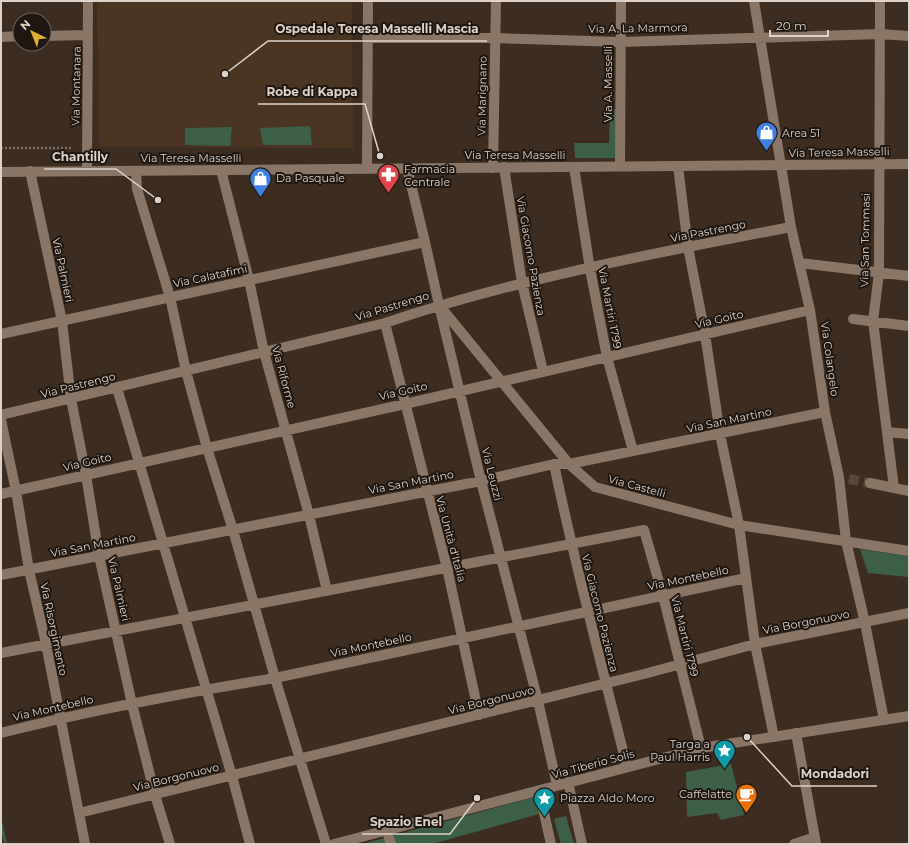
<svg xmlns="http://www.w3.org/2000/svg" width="910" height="845" font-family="Montserrat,sans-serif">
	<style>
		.built { fill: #4a3422 }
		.green { fill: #3d5f48 }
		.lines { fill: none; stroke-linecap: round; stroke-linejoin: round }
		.minor-tunnel { stroke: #55463a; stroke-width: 10; stroke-dasharray: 10 5; stroke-linecap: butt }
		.path { stroke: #7d6f64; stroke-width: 2.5; stroke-dasharray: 2 2; stroke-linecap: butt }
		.minor { stroke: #897667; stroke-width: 10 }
		.tertiary { stroke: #897667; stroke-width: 10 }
		.labels { text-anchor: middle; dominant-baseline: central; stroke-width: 4; stroke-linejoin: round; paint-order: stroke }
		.street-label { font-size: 11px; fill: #ddd2ca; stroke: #1e1711 }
		.poi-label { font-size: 11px; fill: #ddd2ca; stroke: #1e1711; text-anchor: start }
		.leader { fill: none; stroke: #ddd2ca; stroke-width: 1.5 }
		.callout-dot { fill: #ddd2ca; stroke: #1e1711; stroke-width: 1.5 }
		.callout-label { font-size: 12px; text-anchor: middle; font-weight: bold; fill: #ddd2ca; stroke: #1e1711; stroke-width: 4; stroke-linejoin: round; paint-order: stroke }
	</style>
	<rect width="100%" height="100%" fill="#3d2d20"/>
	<path class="built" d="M 97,1 L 352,1 L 353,148 L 99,147 Z"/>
	<path class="green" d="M 618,109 L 618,158 L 575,158 L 574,143 L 609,143 L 610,110 Z
		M 310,126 L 312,145 L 263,145 L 260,128 Z
		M 232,127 L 230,146 L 185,145 L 185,128 Z
		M 860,549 L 909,556 L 909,577 L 868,573 Z
		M 731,764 L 744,815 L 721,820 L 717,813 L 687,817 L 686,772 Z
		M 535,797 L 539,814 L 432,844 L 362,844 Z
		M 1,816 L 7,844 L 5,844 L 1,833 Z
		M 566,816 L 574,844 L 561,844 L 554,819 Z"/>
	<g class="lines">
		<path class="minor-tunnel" d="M 849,479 L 870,483"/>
		<path class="path" d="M 1,148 L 72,148"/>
		<path class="minor" d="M 754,1 L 791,227 L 810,310 L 825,412 L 839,477 L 846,541 L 865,623 L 884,720
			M 880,1 L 879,273 L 873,321 L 894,488 L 909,491
			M 44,36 L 88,35
			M 1,37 L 20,36
			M 367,38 L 495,38 L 621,42 L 880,34 L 909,36
			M 620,166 L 621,1
			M 678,166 L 688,247 L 705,334 L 720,434 L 739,525 L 755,644 L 774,737
			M 504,167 L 522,283 L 543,371
			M 574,167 L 590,269 L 607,357 L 633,451
			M 407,168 L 425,242
			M 493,168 L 496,1
			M 367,169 L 368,1
			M 221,170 L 249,280 L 264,352 L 309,515 L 327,591
			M 30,171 L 62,321 L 71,399 L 86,475 L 99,556 L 132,704 L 155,795 L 170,844
			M 87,171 L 88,1
			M 136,171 L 137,189 L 170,297 L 186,371 L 207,448 L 233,530 L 275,678 L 326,844
			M 800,263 L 909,276
			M 439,305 L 481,481 L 538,701 L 557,785
			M 853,319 L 909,326
			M 385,323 L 447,568 L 479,715
			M 117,388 L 232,776 L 250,844
			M 1,415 L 385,323 C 516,279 655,253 791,227
			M 1,420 L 16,491 L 29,570 L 46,644 L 85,844
			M 887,432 L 909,434
			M 554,464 C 575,566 602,666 627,767
			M 870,483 L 894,488
			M 1,494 L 405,404 L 810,310
			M 1,575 L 481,481 L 554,464 L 569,464 L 825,412
			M 1,653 L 644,530 L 663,596 L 701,748
			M 1,733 C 91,710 183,693 275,678 L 746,578
			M 796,733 L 816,844
			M 568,782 L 582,844
			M 539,791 L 551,844
			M 79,813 L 644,674 L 755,644 L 909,613
			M 387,832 L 391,844
			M 794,844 L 815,837"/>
		<path class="tertiary" d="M 1,172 L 909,164
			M 1,334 L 425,242 L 439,305 L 569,464 L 595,487 L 739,525 L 909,551
			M 334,844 L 701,748 L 909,716"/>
	</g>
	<defs>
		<symbol id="shop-pin" viewBox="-11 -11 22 30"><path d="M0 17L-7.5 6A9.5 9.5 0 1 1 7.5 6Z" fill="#3f7fe0" stroke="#1e1711"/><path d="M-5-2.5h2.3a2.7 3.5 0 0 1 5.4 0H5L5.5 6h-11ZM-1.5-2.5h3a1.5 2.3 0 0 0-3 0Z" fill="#fff"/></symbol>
		<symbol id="pharmacy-pin" viewBox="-11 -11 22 30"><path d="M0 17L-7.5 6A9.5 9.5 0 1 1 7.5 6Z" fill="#e0444e" stroke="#1e1711"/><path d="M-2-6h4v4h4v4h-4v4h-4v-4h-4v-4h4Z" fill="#fff"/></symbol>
		<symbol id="sight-pin" viewBox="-11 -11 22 30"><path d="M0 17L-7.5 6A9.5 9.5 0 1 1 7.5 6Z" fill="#0f9aa8" stroke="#1e1711"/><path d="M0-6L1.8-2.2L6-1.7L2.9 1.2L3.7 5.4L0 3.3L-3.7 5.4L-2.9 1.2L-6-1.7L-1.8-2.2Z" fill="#fff"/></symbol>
		<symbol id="cafe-pin" viewBox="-11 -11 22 30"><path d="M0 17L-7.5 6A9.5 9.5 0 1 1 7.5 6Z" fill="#e8710a" stroke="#1e1711"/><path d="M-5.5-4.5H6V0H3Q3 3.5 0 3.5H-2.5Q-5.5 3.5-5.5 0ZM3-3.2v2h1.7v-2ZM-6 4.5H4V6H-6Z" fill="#fff"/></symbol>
	</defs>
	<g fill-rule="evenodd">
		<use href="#shop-pin" x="754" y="120" width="25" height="34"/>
		<use href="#pharmacy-pin" x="376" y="162" width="25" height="34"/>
		<use href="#shop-pin" x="248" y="166" width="25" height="34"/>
		<use href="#sight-pin" x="712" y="738" width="25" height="34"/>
		<use href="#cafe-pin" x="734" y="782" width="25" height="34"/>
		<use href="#sight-pin" x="532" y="786" width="25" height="34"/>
	</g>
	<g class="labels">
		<g class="street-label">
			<text transform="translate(638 28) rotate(-1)">Via A. La Marmora</text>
			<text transform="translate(608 84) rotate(-90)">Via A. Masselli</text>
			<text transform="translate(76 86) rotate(-89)">Via Montanara</text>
			<text transform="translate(482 96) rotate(-89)">Via Marignano</text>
			<text transform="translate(839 152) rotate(-1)">Via Teresa Masselli</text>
			<text x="515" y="155">Via Teresa Masselli</text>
			<text x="191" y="158">Via Teresa Masselli</text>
			<text transform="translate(708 231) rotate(-11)">Via Pastrengo</text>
			<text transform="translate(865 240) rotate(-89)">Via San Tommasi</text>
			<text transform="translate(531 256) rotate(80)">Via Giacomo Pazienza</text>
			<text transform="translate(63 270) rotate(78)">Via Palmieri</text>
			<text transform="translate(210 276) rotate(-12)">Via Calatafimi</text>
			<text transform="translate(392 306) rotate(-17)">Via Pastrengo</text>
			<text transform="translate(610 308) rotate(79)">Via Martiri 1799</text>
			<text transform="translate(719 319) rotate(-13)">Via Goito</text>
			<text transform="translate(830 359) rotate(82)">Via Colangelo</text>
			<text transform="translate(284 377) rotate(75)">Via Riforme</text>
			<text transform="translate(78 385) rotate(-14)">Via Pastrengo</text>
			<text transform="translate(403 391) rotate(-13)">Via Goito</text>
			<text transform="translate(729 420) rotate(-12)">Via San Martino</text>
			<text transform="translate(87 462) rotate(-13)">Via Goito</text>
			<text transform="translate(492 474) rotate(76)">Via Leuzzi</text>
			<text transform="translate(411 482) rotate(-11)">Via San Martino</text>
			<text transform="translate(637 486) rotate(15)">Via Castelli</text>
			<text transform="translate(451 539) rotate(75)">Via Unità d'Italia</text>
			<text transform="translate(93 545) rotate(-11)">Via San Martino</text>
			<text transform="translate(688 578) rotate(-12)">Via Montebello</text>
			<text transform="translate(119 589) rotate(77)">Via Palmieri</text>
			<text transform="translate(600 613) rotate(76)">Via Giacomo Pazienza</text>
			<text transform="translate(806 622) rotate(-11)">Via Borgonuovo</text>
			<text transform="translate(54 629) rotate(78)">Via Risorgimento</text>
			<text transform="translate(685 636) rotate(76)">Via Martiri 1799</text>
			<text transform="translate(371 645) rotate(-12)">Via Montebello</text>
			<text transform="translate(491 700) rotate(-14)">Via Borgonuovo</text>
			<text transform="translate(53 708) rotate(-13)">Via Montebello</text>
			<text transform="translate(593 764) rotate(-15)">Via Tiberio Solis</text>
			<text transform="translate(176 777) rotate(-14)">Via Borgonuovo</text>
		</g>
		<g class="poi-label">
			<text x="782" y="133">Area 51</text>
			<text x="404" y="169">Farmacia<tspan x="404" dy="13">Centrale</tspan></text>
			<text x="276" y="178">Da Pasquale</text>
			<text x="710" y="744" text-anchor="end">Targa a<tspan x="710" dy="13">Paul Harris</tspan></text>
			<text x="732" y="794" text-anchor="end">Caffelatte</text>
			<text x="560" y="798">Piazza Aldo Moro</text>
		</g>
	</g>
	<path class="leader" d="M225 74L268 41H487M380 156L365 104H258M158 200L116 169H44M747 737L792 786H877M477 798L450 834H362"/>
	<g class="callout-dot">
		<circle cx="225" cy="74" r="4"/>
		<circle cx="380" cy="156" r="4"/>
		<circle cx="158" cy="200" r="4"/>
		<circle cx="747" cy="737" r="4"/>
		<circle cx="477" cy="798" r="4"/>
	</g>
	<g class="callout-label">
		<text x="377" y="33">Ospedale Teresa Masselli Mascia</text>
		<text x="312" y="96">Robe di Kappa</text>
		<text x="80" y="161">Chantilly</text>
		<text x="835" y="778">Mondadori</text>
		<text x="406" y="826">Spazio Enel</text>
	</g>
	<rect width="910" height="845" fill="none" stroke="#ddd2ca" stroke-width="4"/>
	<g transform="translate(32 32) rotate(317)"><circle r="19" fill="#1e1711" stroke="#6a625b"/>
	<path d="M0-3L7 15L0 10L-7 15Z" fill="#e0b034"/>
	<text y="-6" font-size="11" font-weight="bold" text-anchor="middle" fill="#ddd2ca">N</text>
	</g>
	<path d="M770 30v6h58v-6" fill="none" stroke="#ddd2ca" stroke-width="2"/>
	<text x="776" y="30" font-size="12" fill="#ddd2ca" stroke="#1e1711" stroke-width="3" paint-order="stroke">20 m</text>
</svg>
